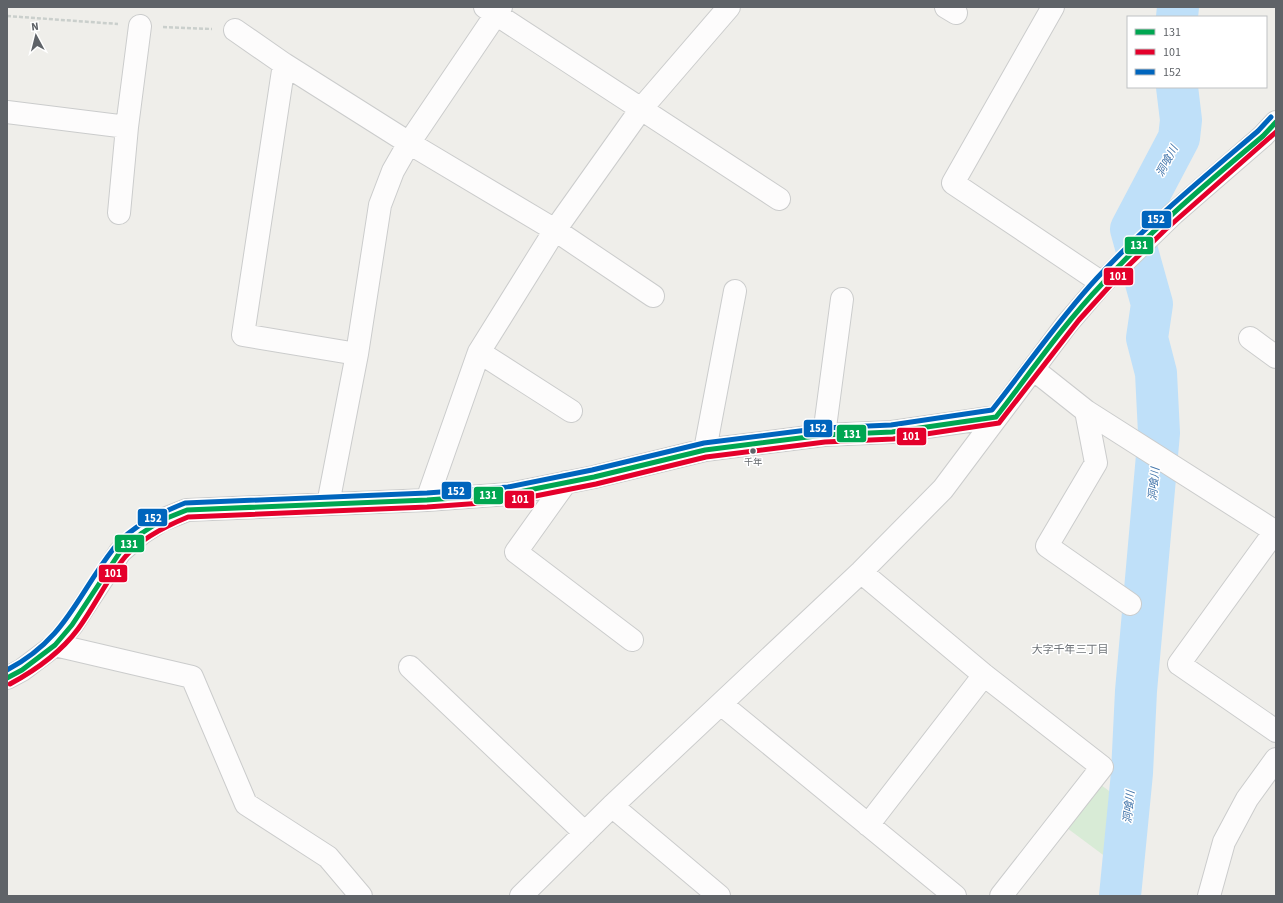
<svg xmlns="http://www.w3.org/2000/svg" width="1283" height="903" font-family="'Source Sans 3','Noto Sans JP',sans-serif">
	<style>
		.green { fill: #d8ebd6 }
		.lines { fill: none; stroke-linecap: round; stroke-linejoin: round }
		.river { stroke: #bfe0f9; stroke-width: 42 }
		.minor-casing { stroke: #cbcccc; stroke-width: 24 }
		.path { stroke: #cacfcc; stroke-width: 2.5; stroke-dasharray: 4 2; stroke-linecap: butt }
		.minor { stroke: #fdfcfc; stroke-width: 22 }
		.bus-1-casing { stroke: #fff; stroke-width: 8 }
		.bus-2-casing { stroke: #fff; stroke-width: 8 }
		.bus-3-casing { stroke: #fff; stroke-width: 8 }
		.bus-1 { stroke: #00a651; stroke-width: 5 }
		.bus-2 { stroke: #e4002b; stroke-width: 5 }
		.bus-3 { stroke: #0065bd; stroke-width: 5 }
		.bus-dot { fill: #5f6368; stroke: #fff; stroke-width: 1.5 }
		.labels { text-anchor: middle; dominant-baseline: central; stroke-width: 3; stroke-linejoin: round; paint-order: stroke }
		.bus-label { font-size: 9px; fill: #5f6368; stroke: #fff }
		.water-label { font-size: 11px; font-style: italic; fill: #4174aa; stroke: #fff }
		.neighbourhood-label { font-size: 11px; fill: #70757a; stroke: #fff }
		.line-badge { stroke: #fff; stroke-width: 1.5 }
		.badge-label { font-size: 11px; text-anchor: middle; font-weight: bold; fill: #fff }
	</style>
	<rect width="100%" height="100%" fill="#efeeea"/>
	<path class="green" d="M 1101,785 L 1124,802 L 1114,863 L 1067,828 Z"/>
	<g class="lines">
		<path class="river" d="M 1177,17 L 1178,7
			M 1120,896 L 1132,773 L 1136,691 L 1159,433 L 1156,373 L 1147,338 L 1152,304 L 1131,229 L 1179,138 L 1181,120 L 1177,87"/>
		<defs>
			<path id="minor" d="M 485,7 L 779,199
				M 946,7 L 956,13
				M 1053,7 L 953,183 L 1102,283
				M 235,30 L 284,64 L 409,143 L 555,230 L 653,296
				M 284,64 L 243,335 L 357,354
				M 7,112 L 127,127 L 140,26
				M 119,213 L 127,127
				M 1250,338 L 1276,357
				M 479,352 L 571,411
				M 1033,369 L 1086,411 L 1096,463 L 1047,546 L 1130,604
				M 1086,411 L 1276,532
				M 824,435 L 842,299
				M 705,450 L 735,291
				M 566,482 L 516,552 L 632,640
				M 427,500 L 479,352 L 555,230 L 641,109 L 729,7
				M 328,504 L 357,354 L 380,205 L 393,171 L 409,143 L 501,7
				M 1276,530 L 1179,664 L 1276,731
				M 861,572 L 984,675 L 1102,767 L 1001,896
				M 55,645 L 192,677 L 246,804 L 328,857 L 361,896
				M 410,667 L 585,833
				M 7,678 L 22,670 L 55,645 L 72,625 L 120,552 L 142,533 L 162,520 L 187,510 L 427,500 L 509,494 L 594,477 L 705,450 L 824,435 L 892,432 L 996,417
				M 721,704 L 955,896
				M 612,806 L 719,896
				M 868,825 L 984,675
				M 521,896 L 612,806 L 861,572 L 943,489 L 1066,325 L 1102,283 L 1173,214 L 1263,136 L 1276,122
				M 1209,896 L 1224,842 L 1247,799 L 1276,759"/>
		</defs>
		<use href="#minor" class="minor-casing"/>
		<path class="path" d="M 7,16 L 118,24
			M 163,27 L 212,29"/>
		<use href="#minor" class="minor"/>
		<defs>
			<path id="bus-1" d="M 7,678 L 22,670 L 55,645 L 72,625 L 120,552 L 142,533 L 162,520 L 187,510 L 427,500 L 509,494 L 594,477 L 705,450 L 824,435 L 892,432 L 996,417 C 1031,372 1063,325 1102,284 C 1151,230 1207,183 1263,136 L 1276,122"/>
			<path id="bus-2" d="M 10,684 C 36,670 61,652 78,629 C 95,606 107,579 125,557 C 141,538 166,526 188,517 L 427,507 L 510,501 L 596,484 L 706,457 L 825,442 L 893,439 L 999,423 L 1079,320 L 1126,268 L 1165,230 L 1276,132"/>
			<path id="bus-3" d="M 7,670 C 66,639 76,597 114,548 C 131,526 160,513 185,503 L 427,493 L 508,487 L 592,470 L 704,443 L 823,428 L 891,425 L 992,410 C 1027,366 1059,319 1097,278 C 1147,224 1203,178 1258,131 L 1271,117"/>
		</defs>
		<use href="#bus-1" class="bus-1-casing"/>
		<use href="#bus-2" class="bus-2-casing"/>
		<use href="#bus-3" class="bus-3-casing"/>
		<use href="#bus-1" class="bus-1"/>
		<use href="#bus-2" class="bus-2"/>
		<use href="#bus-3" class="bus-3"/>
	</g>
	<circle class="bus-dot" cx="753" cy="451" r="3.5"/>
	<g class="labels">
		<g class="bus-label">
			<text x="753" y="462">千年</text>
		</g>
		<g class="water-label">
			<text transform="translate(1167 161) rotate(-62)">洞喰川</text>
			<text transform="translate(1154 484) rotate(-85)">洞喰川</text>
			<text transform="translate(1129 807) rotate(-84)">洞喰川</text>
		</g>
		<g class="neighbourhood-label">
			<text x="1070" y="649">大字千年三丁目</text>
		</g>
	</g>
	<g class="line-badge">
		<rect x="1141" y="210" width="31" height="19" rx="4" fill="#0065bd"/>
		<rect x="1124" y="236" width="30" height="19" rx="4" fill="#00a651"/>
		<rect x="1103" y="267" width="31" height="19" rx="4" fill="#e4002b"/>
		<rect x="803" y="419" width="30" height="19" rx="4" fill="#0065bd"/>
		<rect x="836" y="424" width="31" height="19" rx="4" fill="#00a651"/>
		<rect x="896" y="427" width="31" height="19" rx="4" fill="#e4002b"/>
		<rect x="441" y="481" width="31" height="19" rx="4" fill="#0065bd"/>
		<rect x="473" y="486" width="31" height="19" rx="4" fill="#00a651"/>
		<rect x="504" y="490" width="31" height="19" rx="4" fill="#e4002b"/>
		<rect x="137" y="508" width="31" height="19" rx="4" fill="#0065bd"/>
		<rect x="114" y="534" width="31" height="19" rx="4" fill="#00a651"/>
		<rect x="98" y="564" width="30" height="19" rx="4" fill="#e4002b"/>
	</g>
	<g class="badge-label">
		<text x="1156" y="223">152</text>
		<text x="1139" y="249">131</text>
		<text x="1118" y="280">101</text>
		<text x="818" y="432">152</text>
		<text x="852" y="438">131</text>
		<text x="911" y="440">101</text>
		<text x="456" y="495">152</text>
		<text x="488" y="499">131</text>
		<text x="520" y="503">101</text>
		<text x="153" y="522">152</text>
		<text x="129" y="548">131</text>
		<text x="113" y="577">101</text>
	</g>
	<rect width="1283" height="903" fill="none" stroke="#5f6368" stroke-width="16"/>
	<rect x="1127" y="16" width="140" height="72" fill="#ffffff" stroke="#bfc1c3"/>
	<rect x="1135" y="29" width="20" height="6" fill="#00a651" stroke="#bfc1c3"/>
	<text x="1163" y="36" font-size="12" fill="#5f6368">131</text>
	<rect x="1135" y="49" width="20" height="6" fill="#e4002b" stroke="#bfc1c3"/>
	<text x="1163" y="56" font-size="12" fill="#5f6368">101</text>
	<rect x="1135" y="69" width="20" height="6" fill="#0065bd" stroke="#bfc1c3"/>
	<text x="1163" y="76" font-size="12" fill="#5f6368">152</text>
	<g transform="translate(36 36) rotate(353)" stroke="#ffffff" stroke-width="3" paint-order="stroke">
	<path d="M0-3L7 15L0 10L-7 15Z" fill="#5f6368"/>
	<text y="-6" font-size="11" font-weight="bold" text-anchor="middle" fill="#5f6368">N</text>
	</g>
</svg>
